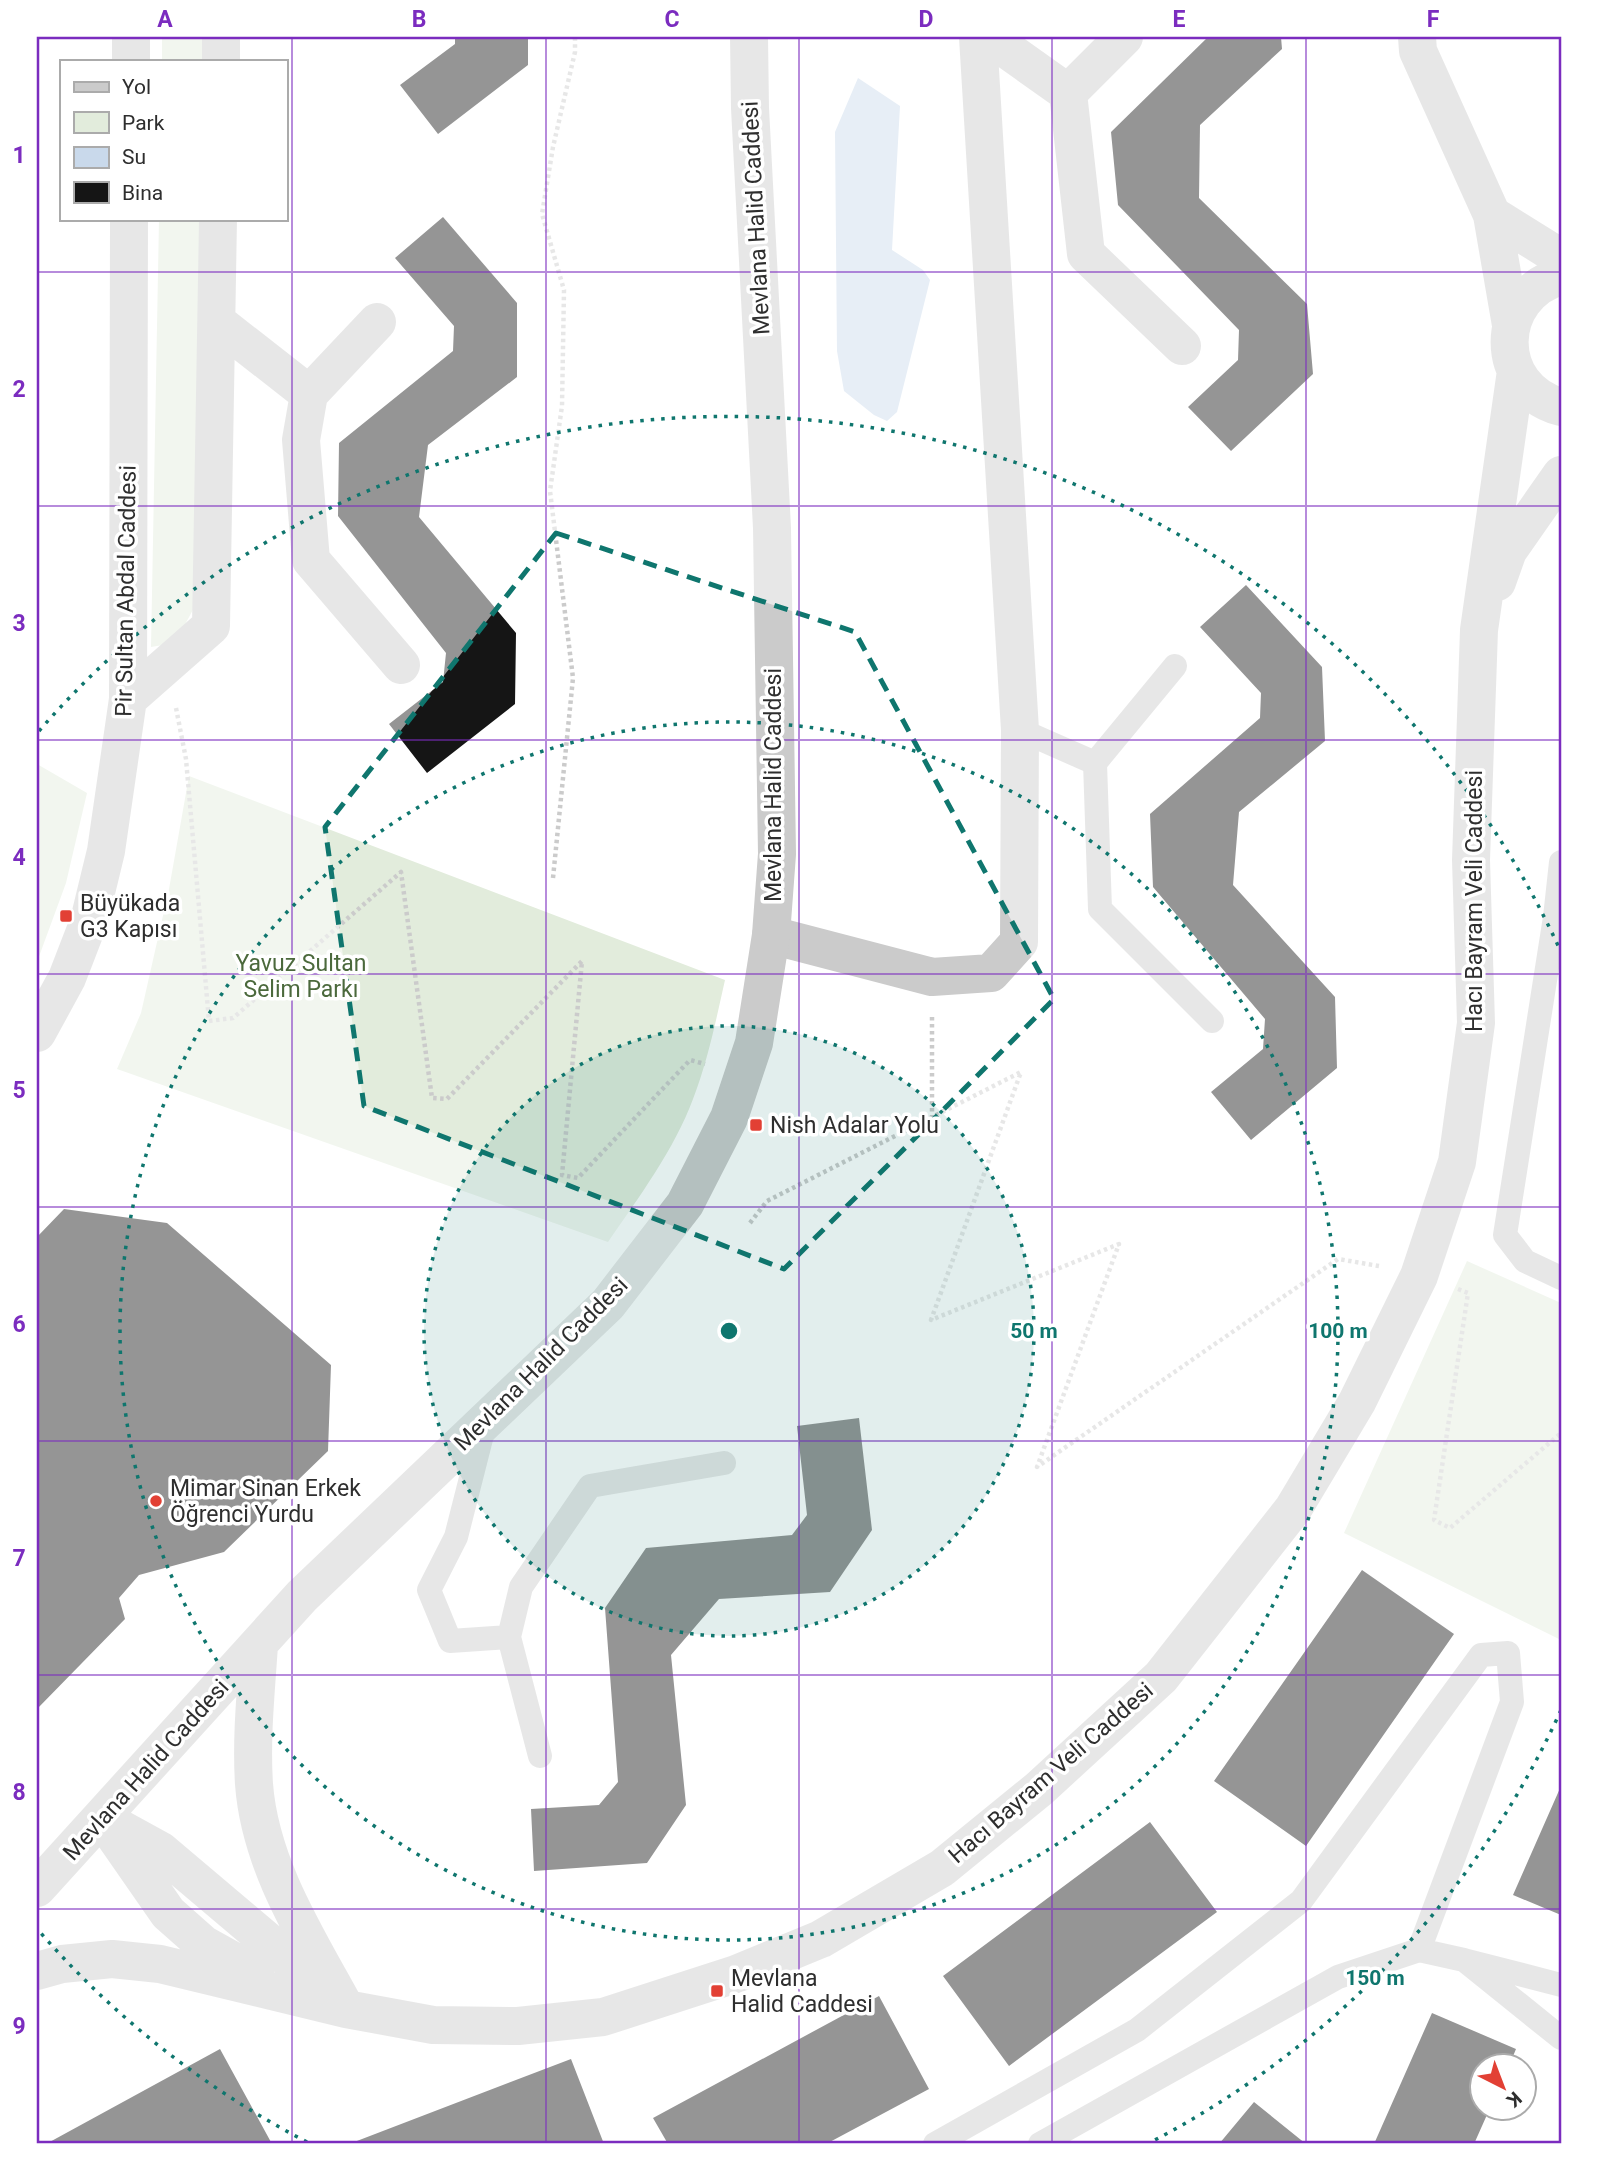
<svg xmlns="http://www.w3.org/2000/svg" width="1598" height="2181" font-family="Roboto,sans-serif">
	<style>
		.green { fill: #e2ecdc }
		.water { fill: #c9d9eb }
		.building { fill: #151515 }
		.lines { fill: none; stroke-linecap: round; stroke-linejoin: round }
		.path { stroke: #cbcbcb; stroke-width: 4.5; stroke-dasharray: 3.5 3.5; stroke-linecap: butt }
		.service { stroke: #cbcbcb; stroke-width: 24 }
		.minor { stroke: #cbcbcb; stroke-width: 38 }
		.tertiary { stroke: #cbcbcb; stroke-width: 38 }
		.marked { fill: none; stroke: #0f766e; stroke-width: 5; stroke-dasharray: 14 9; stroke-linejoin: round }
		.grid { fill: none; stroke: #7b2cbf; stroke-width: 2; stroke-opacity: 0.55 }
		.ring { fill: none; stroke: #0f766e; stroke-width: 3.5; stroke-dasharray: 3.5 7 }
		.poi-dot { fill: #e24034; stroke: #fff; stroke-width: 2.5 }
		.labels { text-anchor: middle; dominant-baseline: central; stroke-width: 7; stroke-linejoin: round; paint-order: stroke }
		.street-label { font-size: 23px; fill: #2e2e2e; stroke: #fff }
		.poi-label { font-size: 23px; fill: #2e2e2e; stroke: #fff; text-anchor: start }
		.park-label { font-size: 23px; fill: #4b693c; stroke: #fff }
		.centre { fill: #0f766e; stroke: #fff; stroke-width: 3.5 }
		.ring-label { font-size: 21px; text-anchor: middle; font-weight: bold; fill: #0f766e; stroke: #fff; stroke-width: 7; stroke-linejoin: round; paint-order: stroke }
		.neatline { fill: none; stroke: #7b2cbf; stroke-width: 2.5 }
		.grid-label { font-size: 23px; text-anchor: middle; font-weight: bold; fill: #7b2cbf }
	</style>
	<rect width="100%" height="100%" fill="#fff"/>
	<path class="green" d="M 162,37 L 206,37 L 206,61 L 162,61 Z
		M 159,219 L 204,219 L 195,606 L 175,643 L 151,647 Z
		M 37,764 L 87,793 L 66,883 L 37,962 Z
		M 189,776 L 725,980 C 716,1020 708,1060 693,1099 C 674,1150 639,1197 608,1242 L 117,1069 L 141,1013 L 169,889 Z
		M 1467,1261 L 1561,1303 L 1561,1640 L 1344,1533 Z"/>
	<path class="water" d="M 858,78 L 900,106 L 892,250 L 923,270 L 930,280 L 897,412 L 887,421 L 874,415 L 844,391 L 837,351 L 835,132 Z"/>
	<path class="building" d="M 455,37 L 528,37 L 528,65 L 438,134 L 400,85 L 455,44 Z
		M 1208,37 L 1281,37 L 1282,49 L 1200,125 L 1199,198 L 1307,304 L 1313,374 L 1231,451 L 1188,407 L 1238,360 L 1239,330 L 1118,205 L 1111,132 Z
		M 443,217 L 517,303 L 517,377 L 428,445 L 419,517 L 516,633 L 515,704 L 427,773 L 389,724 L 443,682 L 446,653 L 338,516 L 339,443 L 453,351 L 454,326 L 395,258 Z
		M 1246,585 L 1322,667 L 1325,741 L 1239,812 L 1233,885 L 1335,997 L 1337,1068 L 1251,1140 L 1211,1092 L 1263,1049 L 1265,1019 L 1153,887 L 1150,814 L 1260,718 L 1261,693 L 1200,627 Z
		M 64,1209 L 167,1223 L 331,1365 L 328,1451 L 224,1552 L 139,1575 L 119,1598 L 125,1619 L 37,1709 L 37,1237 Z
		M 859,1418 L 872,1530 L 830,1592 L 719,1599 L 671,1655 L 686,1805 L 647,1863 L 534,1871 L 531,1809 L 599,1805 L 618,1782 L 605,1608 L 646,1548 L 792,1535 L 807,1515 L 797,1426 Z
		M 1362,1570 L 1454,1634 L 1306,1846 L 1214,1781 Z
		M 1561,1786 L 1561,1915 L 1513,1895 Z
		M 1150,1822 L 1217,1912 L 1009,2066 L 943,1976 Z
		M 879,1996 L 929,2089 L 826,2144 L 668,2144 L 653,2118 Z
		M 1432,2013 L 1516,2049 L 1509,2066 L 1482,2066 L 1482,2108 L 1490,2108 L 1474,2144 L 1374,2144 Z
		M 220,2049 L 272,2144 L 46,2144 Z
		M 571,2059 L 604,2144 L 349,2144 Z
		M 1254,2102 L 1306,2144 L 1219,2144 Z"/>
	<g class="lines">
		<path class="path" d="M 176,708 L 186,759 L 209,1021 L 233,1018 L 401,872 L 432,1098 L 447,1099 L 582,961 L 562,1175 L 578,1178 L 690,1060 L 705,1064
			M 553,878 L 573,678 L 550,491 L 562,406 L 564,290 L 542,214 L 553,147 L 575,52 L 575,37
			M 932,1017 L 932,1117
			M 750,1223 L 767,1201 L 1021,1072 L 931,1320 L 1119,1244 L 1037,1467 L 1338,1259 L 1379,1266
			M 1458,1289 L 1468,1293 L 1434,1520 L 1450,1528 L 1561,1433"/>
		<path class="service" d="M 1175,666 L 1095,763 L 1100,909 L 1212,1021
			M 1020,730 L 1095,763
			M 1561,862 L 1555,917 L 1505,1235 L 1525,1261 L 1561,1278
			M 485,1423 L 456,1537 L 429,1590 L 450,1641 L 509,1637 L 521,1587 L 590,1486 L 724,1463
			M 509,1637 L 540,1756
			M 1561,1985 L 1464,1960 L 1561,2038
			M 935,2144 L 1137,2030 L 1301,1901 L 1481,1655 L 1508,1653 L 1512,1702 L 1419,1950
			M 1040,2144 L 1338,1977 L 1419,1950 L 1464,1960"/>
		<path class="minor" d="M 989,37 L 1068,93
			M 1124,37 L 1068,93 L 1086,254 L 1182,346
			M 1417,37 L 1418,51 L 1492,215 L 1511,325
			M 131,61 L 131,37
			M 221,61 L 221,37
			M 1492,215 L 1561,258
			M 217,322 L 309,394
			M 377,322 L 309,394 L 301,440 L 311,560 L 401,665
			M 128,699 L 211,626 L 218,219
			M 771,935 L 932,977 L 991,973 L 1019,942 L 1020,730 L 978,37
			M 37,1033 L 67,978 L 89,921 L 106,851 L 128,699 L 129,219"/>
		<path class="tertiary" d="M 1561,276 C 1493,296 1492,388 1561,407
			M 1497,582 L 1508,551 L 1561,475
			M 259,1645 C 256,1691 251,1738 254,1784 C 260,1866 308,1939 346,2009
			M 102,1818 L 168,1913 L 203,1944 L 255,1973
			M 110,1823 L 161,1851 L 324,1989
			M 37,1888 L 302,1596 L 608,1304 L 685,1204 L 729,1118 L 754,1043 L 771,935 L 777,854 L 772,528 L 750,108 L 749,37
			M 37,1971 L 62,1964 L 112,1959 L 160,1964 L 346,2009 L 433,2025 L 518,2026 L 603,2017 L 736,1974 L 821,1939 L 942,1868 L 1039,1789 L 1161,1677 L 1293,1509 L 1357,1402 L 1419,1276 L 1457,1162 L 1476,1023 L 1471,860 L 1479,630 L 1516,371"/>
	</g>
	<path d="M0 0H1598V2181H0ZM 556,533 L 855,632 L 1054,999 L 784,1269 L 364,1106 L 325,827 Z" fill="#fff" fill-opacity=".55" fill-rule="evenodd"/>
	<path class="marked" d="M 556,533 L 855,632 L 1054,999 L 784,1269 L 364,1106 L 325,827 Z"/>
	<path class="grid" d="M 292,37 L 292,2144M 546,37 L 546,2144M 799,37 L 799,2144M 1052,37 L 1052,2144M 1306,37 L 1306,2144M 37,272 L 1561,272M 37,506 L 1561,506M 37,740 L 1561,740M 37,974 L 1561,974M 37,1207 L 1561,1207M 37,1441 L 1561,1441M 37,1675 L 1561,1675M 37,1909 L 1561,1909"/>
	<circle cx="729" cy="1331" r="305" fill="#0f766e" fill-opacity=".12"/>
	<g class="ring">
		<circle cx="729" cy="1331" r="305"/>
		<circle cx="729" cy="1331" r="609"/>
		<path d="M1561 1710A914 914 0 0 1 1151 2142M307 2142A914 914 0 0 1 39 1931M39 731A914 914 0 0 1 1561 952"/>
	</g>
	<g class="poi-dot">
		<rect x="59" y="909" width="14" height="14" rx="3.5"/>
		<rect x="749" y="1118" width="14" height="14" rx="3.5"/>
		<circle cx="156" cy="1501" r="7"/>
		<rect x="710" y="1984" width="14" height="14" rx="3.5"/>
	</g>
	<g class="labels">
		<g class="street-label">
			<text transform="translate(756 218) rotate(-93)">Mevlana Halid Caddesi</text>
			<text transform="translate(126 591) rotate(-89)">Pir Sultan Abdal Caddesi</text>
			<text transform="translate(773 785) rotate(-90)">Mevlana Halid Caddesi</text>
			<text transform="translate(1474 901) rotate(-90)">Hacı Bayram Veli Caddesi</text>
			<text transform="translate(541 1364) rotate(-45)">Mevlana Halid Caddesi</text>
			<text transform="translate(146 1770) rotate(-48)">Mevlana Halid Caddesi</text>
			<text transform="translate(1051 1773) rotate(-41)">Hacı Bayram Veli Caddesi</text>
		</g>
		<g class="poi-label">
			<text x="80" y="903">Büyükada<tspan x="80" dy="26">G3 Kapısı</tspan></text>
			<text x="770" y="1125">Nish Adalar Yolu</text>
			<text x="170" y="1488">Mimar Sinan Erkek<tspan x="170" dy="26">Öğrenci Yurdu</tspan></text>
			<text x="731" y="1978">Mevlana<tspan x="731" dy="26">Halid Caddesi</tspan></text>
		</g>
		<g class="park-label">
			<text x="301" y="963">Yavuz Sultan<tspan x="301" dy="26">Selim Parkı</tspan></text>
		</g>
	</g>
	<circle cx="729" cy="1331" r="10" class="centre"/>
	<g class="ring-label">
		<text x="1034" y="1338">50 m</text>
		<text x="1338" y="1338">100 m</text>
		<text x="1375" y="1985">150 m</text>
	</g>
	<rect width="1598" height="2181" fill="none" stroke="#ffffff" stroke-width="77"/>
	<rect x="60" y="60" width="228" height="161" fill="#ffffff" stroke="#ababab" stroke-width="2"/>
	<rect x="74" y="82" width="35" height="10" fill="#cbcbcb" stroke="#ababab" stroke-width="2"/>
	<text x="122" y="94" font-size="21" fill="#2e2e2e">Yol</text>
	<rect x="74" y="112" width="35" height="21" fill="#e2ecdc" stroke="#ababab" stroke-width="2"/>
	<text x="122" y="130" font-size="21" fill="#2e2e2e">Park</text>
	<rect x="74" y="147" width="35" height="21" fill="#c9d9eb" stroke="#ababab" stroke-width="2"/>
	<text x="122" y="164" font-size="21" fill="#2e2e2e">Su</text>
	<rect x="74" y="182" width="35" height="21" fill="#151515" stroke="#ababab" stroke-width="2"/>
	<text x="122" y="200" font-size="21" fill="#2e2e2e">Bina</text>
	<g transform="translate(1503 2087) rotate(138)"><circle r="33" fill="#ffffff" stroke="#ababab" stroke-width="2"/>
	<path d="M0-5L12 26L0 18L-12 26Z" fill="#e24034"/>
	<text y="-10" font-size="19" font-weight="bold" text-anchor="middle" fill="#2e2e2e">K</text>
	</g>
	<rect x="38" y="38" width="1522" height="2104" class="neatline"/>
	<g class="grid-label">
		<text x="165" y="27">A</text>
		<text x="419" y="27">B</text>
		<text x="672" y="27">C</text>
		<text x="926" y="27">D</text>
		<text x="1179" y="27">E</text>
		<text x="1433" y="27">F</text>
		<text x="19" y="163">1</text>
		<text x="19" y="397">2</text>
		<text x="19" y="631">3</text>
		<text x="19" y="865">4</text>
		<text x="19" y="1098">5</text>
		<text x="19" y="1332">6</text>
		<text x="19" y="1566">7</text>
		<text x="19" y="1800">8</text>
		<text x="19" y="2034">9</text>
	</g>
</svg>
